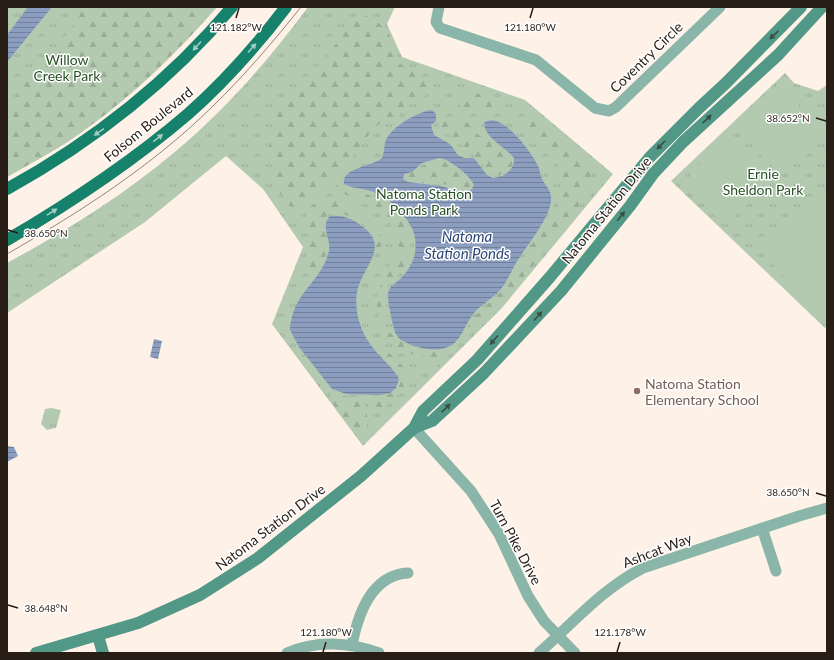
<svg xmlns="http://www.w3.org/2000/svg" width="834" height="660" font-family="Lato,sans-serif">
	<style>
		.grass { fill: url(#grass-tufts) }
		.forest { fill: url(#forest-firs) }
		.garden { fill: #b3cab0 }
		.water { fill: url(#water-rules); fill-rule: evenodd }
		.lines { fill: none; stroke-linecap: round; stroke-linejoin: round }
		.street { stroke: #8ab6a9; stroke-width: 11 }
		.secondary { stroke: #519886; stroke-width: 12 }
		.primary { stroke: #16826c; stroke-width: 12 }
		.tram { stroke: #92867e; stroke-width: 1 }
		.oneway { fill: #394f43 }
		.oneway2 { fill: #a2cdc4 }
		.ticks { fill: none; stroke: #291e16; stroke-width: 1.5 }
		.education-dot { fill: #8d6e63; stroke: #fff; stroke-width: 1.5 }
		.labels { text-anchor: middle; dominant-baseline: central; stroke-width: 3; stroke-linejoin: round; paint-order: stroke }
		.street-label { font-size: 14px; fill: #291e16; stroke: #fff }
		.park-label { font-size: 14px; fill: #275024; stroke: #fff }
		.education-label { font-size: 14px; fill: #785e54; stroke: #fff; text-anchor: start }
		.water-label { font-size: 15px; font-style: italic; fill: #2e4675; stroke: #fff }
		.ticks-label { font-size: 10px; text-anchor: middle; fill: #291e16; stroke: #fff; stroke-width: 3; stroke-linejoin: round; paint-order: stroke }
	</style>
	<defs>
		<pattern id="grass-tufts" width="24" height="20" patternUnits="userSpaceOnUse"><rect width="24" height="20" fill="#b3cab0"/><path d="M3 7l-1-3M5 7V3M7 7l1-3M15 17l-1-3M17 17v-4M19 17l1-3" fill="none" stroke="#9aad97"/></pattern>
		<pattern id="forest-firs" width="22" height="20" patternUnits="userSpaceOnUse"><rect width="22" height="20" fill="#b3cab0"/><path d="M5 1l3.5 6h-7zM16 11l3.5 6h-7z" fill="#9aad97"/></pattern>
		<pattern id="water-rules" width="6" height="5" patternUnits="userSpaceOnUse"><rect width="6" height="5" fill="#8b9ec0"/><path d="M0 2.5h6" fill="none" stroke="#72809b"/></pattern>
	</defs>
	<rect width="100%" height="100%" fill="#fef1e8"/>
	<path class="grass" d="M 7,7 L 217,7 C 179,50 137,92 90,126 C 64,146 35,161 7,177 Z
		M 308,7 L 395,7 L 387,24 L 402,57 L 525,100 L 613,174 L 501,309 L 363,446 L 272,324 L 303,247 L 263,189 L 226,156 L 145,222 L 7,313 L 7,263 C 66,231 124,195 176,151 C 226,109 269,60 308,7 Z
		M 785,73 L 794,83 L 818,91 L 827,85 L 827,326 L 825,328 L 671,181 Z
		M 51,408 L 61,410 L 56,428 L 47,430 L 41,424 L 45,409 Z"/>
	<path class="forest" d="M 81,7 L 217,7 C 179,50 137,92 90,126 C 64,146 35,161 7,177 L 7,109 L 26,82 L 49,56 L 73,26 Z
		M 361,14 C 373,18 387,26 391,39 C 392,44 392,52 395,57 C 402,72 431,71 426,91 C 425,96 424,100 420,102 C 416,105 410,104 405,106 L 398,117 L 394,120 L 383,121 L 373,129 L 335,180 L 319,188 L 301,206 L 294,208 L 287,205 C 272,183 265,143 274,117 C 278,106 292,97 300,89 C 312,76 322,61 333,48 C 340,39 349,16 361,14 Z
		M 473,93 L 491,96 L 499,100 L 499,105 L 498,107 C 485,107 467,113 457,103 Z
		M 526,116 L 541,123 L 580,157 L 586,164 L 590,174 L 588,189 L 573,217 L 507,297 L 428,375 L 425,373 L 429,357 L 406,353 L 387,340 L 387,335 L 392,332 L 397,340 L 422,350 L 432,352 L 448,349 L 457,342 L 476,315 L 502,291 L 556,207 L 560,199 L 560,172 L 555,158 L 527,131 L 523,121 Z
		M 452,118 C 473,119 469,130 482,137 C 493,143 509,149 513,162 C 510,170 504,173 496,176 C 492,175 473,156 472,153 L 480,144 L 479,142 L 474,140 L 470,146 L 466,148 L 438,126 L 439,120 Z
		M 440,160 C 447,161 469,176 472,182 L 468,190 L 460,191 L 452,184 C 445,186 410,183 405,177 L 421,166 Z
		M 341,183 C 355,193 374,194 388,204 C 407,217 417,247 405,267 C 400,275 390,279 387,288 C 384,297 387,309 388,318 L 386,321 L 378,316 C 373,297 383,279 392,261 C 394,258 397,254 398,251 C 404,221 361,200 339,192 L 336,185 Z
		M 324,197 C 344,200 384,225 381,248 L 380,251 L 376,248 C 376,244 376,240 374,236 C 367,222 340,208 326,215 L 323,224 L 327,245 L 325,256 L 318,270 L 312,275 L 307,272 L 306,258 L 311,238 L 306,217 L 311,206 Z
		M 381,347 L 384,348 L 404,367 L 410,380 C 407,389 399,391 392,398 C 387,402 386,409 381,413 L 370,408 L 368,399 C 379,390 396,402 401,380 L 399,376 L 378,352 L 378,350 Z
		M 332,394 L 359,398 L 364,401 C 368,410 369,427 362,434 L 355,432 L 329,399 Z"/>
	<path class="garden" d="M 779,88 L 786,88 L 799,100 L 799,106 L 760,143 L 749,143 L 740,134 L 741,124 Z
		M 803,107 L 810,108 L 825,125 L 825,130 L 783,171 L 779,173 L 760,154 L 759,149 Z
		M 732,142 L 741,153 L 743,163 L 705,198 L 690,183 L 690,174 L 722,143 Z
		M 745,161 C 753,161 768,176 767,184 L 730,221 L 721,221 L 706,206 L 705,200 Z
		M 827,184 L 827,304 L 817,313 L 757,247 Z"/>
	<path class="water" d="M 28,7 L 52,7 L 7,62 L 7,35 Z
		M 432,110 L 436,114 L 436,121 L 431,125 L 434,135 L 450,144 L 458,155 L 464,158 L 474,158 L 487,175 L 493,178 C 504,177 515,170 514,158 C 506,147 485,139 484,123 C 500,109 531,152 537,164 C 540,169 540,176 543,181 C 547,187 552,192 551,200 C 550,219 526,246 516,263 C 510,273 506,285 497,293 C 490,300 481,305 474,313 C 466,322 462,338 452,345 C 438,353 419,349 405,342 C 402,341 398,338 396,334 C 393,329 387,298 388,293 C 389,286 399,281 404,275 C 418,259 420,237 407,220 C 397,206 384,194 367,190 C 359,188 351,188 344,184 C 341,168 371,167 382,158 C 384,153 384,148 385,143 C 388,128 419,111 432,110 ZM 439,158 C 447,157 472,177 474,185 L 472,189 L 464,193 L 441,186 L 408,182 L 403,179 L 404,174 L 412,172 L 422,163 Z
		M 330,216 C 342,215 350,218 359,224 C 391,245 366,262 358,288 C 355,299 356,313 360,324 C 364,338 374,350 384,360 C 389,366 396,372 399,379 L 396,388 L 390,393 L 380,395 L 346,394 L 332,389 L 299,347 L 290,330 C 292,292 322,282 329,251 C 331,238 320,226 330,216 Z
		M 154,339 L 162,341 L 158,359 L 150,357 Z
		M 7,446 L 14,447 L 18,456 L 7,462 Z"/>
	<g class="lines">
		<path class="street" d="M 439,7 L 436,22 L 440,28 L 536,60 L 595,108 L 609,111 L 616,107 L 720,7
			M 414,428 L 471,491 L 499,534 L 528,596 L 544,621 L 575,653
			M 762,528 L 776,571
			M 352,645 C 358,614 371,575 408,573
			M 287,653 C 316,640 349,642 379,653
			M 539,653 C 572,624 603,588 643,568 L 799,516 L 827,508"/>
		<path class="secondary" d="M 414,428 L 432,421 L 484,373 L 561,291 L 630,206 L 653,174 L 683,142 L 778,55 L 822,7
			M 98,636 L 103,653
			M 36,653 L 138,623 L 200,595 L 258,558 L 361,476 L 414,428 L 423,411 L 477,360 L 550,277 L 650,157 L 699,108 L 726,83 L 801,7"/>
		<path class="primary" d="M 7,189 C 92,142 169,82 232,7
			M 7,240 C 70,203 132,162 188,114 C 224,82 257,45 286,7"/>
		<path class="tram" d="M 7,254 C 80,212 152,166 212,107 C 244,76 273,42 301,7"/>
	</g>
	<defs><path id="oneway-solid" d="M-6-.8H1V-3.2L6.5 0L1 3.2V.8H-6Z"/></defs>
	<g class="oneway">
		<use href="#oneway-solid" transform="translate(774 35) rotate(137)"/>
		<use href="#oneway-solid" transform="translate(707 119) rotate(-43)"/>
		<use href="#oneway-solid" transform="translate(661 145) rotate(134)"/>
		<use href="#oneway-solid" transform="translate(621 216) rotate(-51)"/>
		<use href="#oneway-solid" transform="translate(538 316) rotate(-48)"/>
		<use href="#oneway-solid" transform="translate(494 340) rotate(130)"/>
		<use href="#oneway-solid" transform="translate(446 408) rotate(-43)"/>
	</g>
	<g class="oneway2">
		<use href="#oneway-solid" transform="translate(197 46) rotate(132)"/>
		<use href="#oneway-solid" transform="translate(252 48) rotate(-48)"/>
		<use href="#oneway-solid" transform="translate(99 132) rotate(145)"/>
		<use href="#oneway-solid" transform="translate(158 138) rotate(-38)"/>
		<use href="#oneway-solid" transform="translate(52 212) rotate(-32)"/>
	</g>
	<path class="ticks" d="M 236,18 L 239,8M 530,18 L 533,8M 816,118 L 826,121M 8,230 L 18,233M 816,493 L 826,496M 8,605 L 18,608M 323,652 L 326,642M 617,652 L 620,642"/>
	<circle class="education-dot" cx="637" cy="391" r="4"/>
	<g class="labels">
		<g class="street-label">
			<text transform="translate(646 57) rotate(-44)">Coventry Circle</text>
			<text transform="translate(148 124) rotate(-39)">Folsom Boulevard</text>
			<text transform="translate(606 210) rotate(-51)">Natoma Station Drive</text>
			<text transform="translate(270 527) rotate(-37)">Natoma Station Drive</text>
			<text transform="translate(516 542) rotate(62)">Turn Pike Drive</text>
			<text transform="translate(657 550) rotate(-21)">Ashcat Way</text>
		</g>
		<g class="park-label">
			<text x="67" y="59">Willow<tspan x="67" dy="16">Creek Park</tspan></text>
			<text x="763" y="173">Ernie<tspan x="763" dy="16">Sheldon Park</tspan></text>
			<text x="424" y="193">Natoma Station<tspan x="424" dy="16">Ponds Park</tspan></text>
		</g>
		<g class="education-label">
			<text x="645" y="383">Natoma Station<tspan x="645" dy="16">Elementary School</tspan></text>
		</g>
		<g class="water-label">
			<text x="467" y="236">Natoma<tspan x="467" dy="17">Station Ponds</tspan></text>
		</g>
	</g>
	<g class="ticks-label">
		<text x="236" y="31">121.182°W</text>
		<text x="530" y="31">121.180°W</text>
		<text x="788" y="122">38.652°N</text>
		<text x="46" y="237">38.650°N</text>
		<text x="788" y="496">38.650°N</text>
		<text x="46" y="612">38.648°N</text>
		<text x="326" y="636">121.180°W</text>
		<text x="620" y="636">121.178°W</text>
	</g>
	<rect width="834" height="660" fill="none" stroke="#291e16" stroke-width="16"/>
</svg>
